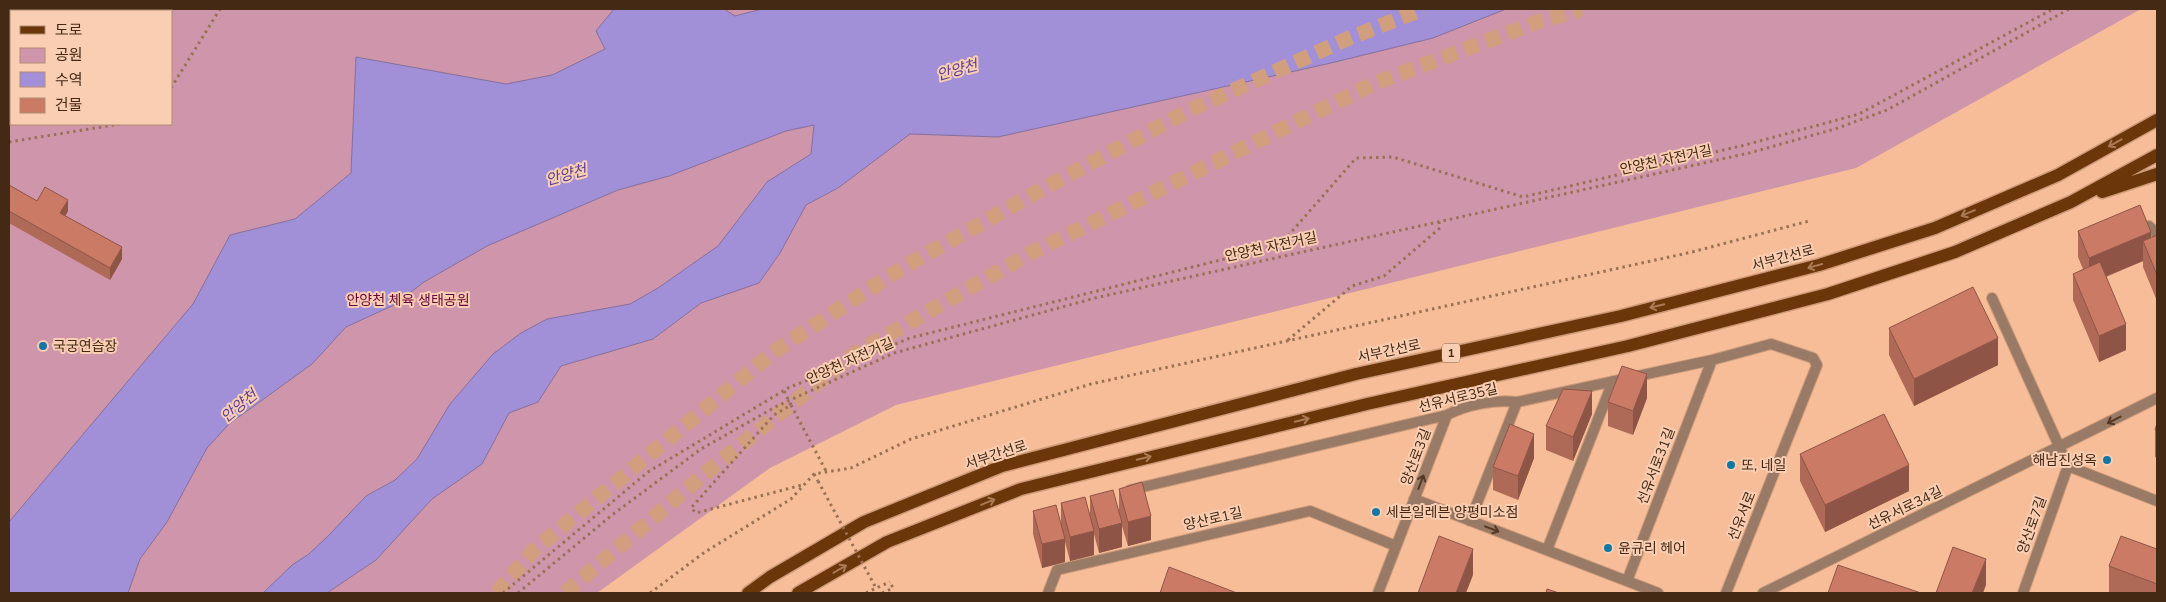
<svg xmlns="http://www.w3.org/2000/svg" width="2166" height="602" font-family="'Nunito Sans','Noto Sans KR',sans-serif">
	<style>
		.green { fill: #cf95ab }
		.water { fill: #a18fd8; stroke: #85709e }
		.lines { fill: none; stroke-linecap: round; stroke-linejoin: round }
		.highway-tunnel { stroke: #d29f7e; stroke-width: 15; stroke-dasharray: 15 8; stroke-linecap: butt }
		.street-casing { stroke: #cf9c7b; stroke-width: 12 }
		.primary-casing { stroke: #cf9c7b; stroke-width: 15 }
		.path { stroke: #9a7154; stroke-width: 3; stroke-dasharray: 2.5 4; stroke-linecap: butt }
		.street { stroke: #997a66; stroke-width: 10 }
		.primary { stroke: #6a360a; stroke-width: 12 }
		.path-bridge { stroke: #9a7154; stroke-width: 3; stroke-dasharray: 2.5 4; stroke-linecap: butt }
		.wall { fill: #af6957 }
		.shaded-wall { fill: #8e5547 }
		.building { fill: #cb7a65; stroke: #8e5547 }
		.oneway { stroke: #aa7a56 }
		.oneway2 { stroke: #553925 }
		.poi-dot { fill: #1477a3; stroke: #f9ceb2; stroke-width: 2 }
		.labels { text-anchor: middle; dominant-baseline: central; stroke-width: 4; stroke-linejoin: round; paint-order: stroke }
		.shield { fill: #f9ceb2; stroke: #7a5a44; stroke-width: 1 }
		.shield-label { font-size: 12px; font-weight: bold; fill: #442915 }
		.street-label { font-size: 14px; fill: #442915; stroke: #f9ceb2 }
		.park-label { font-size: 14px; fill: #6a063d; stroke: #f9ceb2 }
		.poi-label { font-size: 14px; fill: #442915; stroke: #f9ceb2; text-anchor: start }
		.water-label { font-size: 15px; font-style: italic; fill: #5a3f96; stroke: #f9ceb2 }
	</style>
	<rect width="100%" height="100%" fill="#f6bd98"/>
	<path class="green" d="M 48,9 L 2141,9 L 1856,168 L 896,405 L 770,468 L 597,593 L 9,593 L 9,55 L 11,52 L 11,124 L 171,124 L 171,11 L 46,11 Z"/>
	<path class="water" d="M 614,9 L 724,9 L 735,16 L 762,9 L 1506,9 L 1433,38 L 1331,63 L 998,137 L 910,134 L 838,188 L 806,205 L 780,253 L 759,283 L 701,303 L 653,339 L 561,366 L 538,402 L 509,413 L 482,464 L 432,499 L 376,560 L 327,593 L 263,593 L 292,565 L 309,554 L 329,535 L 366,496 L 395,480 L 417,459 L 450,404 L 493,354 L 521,333 L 547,319 L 630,304 L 658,288 L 718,246 L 767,182 L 811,154 L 814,125 L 786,131 L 669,176 L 618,190 L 487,246 L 424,282 L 394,305 L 346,327 L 312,364 L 229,424 L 207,448 L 167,522 L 140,559 L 128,593 L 9,593 L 9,522 L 193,304 L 230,235 L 295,219 L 351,173 L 356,57 L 506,84 L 552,75 L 605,49 L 596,31 Z"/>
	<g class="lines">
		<path class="highway-tunnel" d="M 496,593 L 535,549 L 775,351 L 902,268 L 1044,188 L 1190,110 L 1347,39 L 1423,9
			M 565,593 L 702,476 L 854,354 L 1029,254 L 1373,84 L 1540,21 L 1582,9"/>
		<defs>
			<path id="street" d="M 2149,226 L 2157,234
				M 1992,298 L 2068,466 L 2157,501
				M 1130,490 L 1447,415 C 1466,405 1495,399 1517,402 L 1712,360 L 1771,344 L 1813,358 L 1817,365 L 1726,593
				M 1414,499 L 1658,593
				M 1470,521 L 1517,402
				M 1547,550 L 1613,381
				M 1627,581 L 1712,360
				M 1048,593 L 1057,570 L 1310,511 L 1396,546
				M 1378,593 L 1447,415
				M 1763,593 L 2157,398
				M 2023,593 L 2068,466"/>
			<path id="primary" d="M 2102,192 L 2157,174
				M 748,593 L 770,577 L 864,522 L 1002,466 L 1356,374 L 1621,316 L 1819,265 L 1935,228 L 2058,175 L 2157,120
				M 798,593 L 887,542 L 1021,489 L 1367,404 L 1628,346 L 1828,294 L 1955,252 L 2071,202 L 2157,155"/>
		</defs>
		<use href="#street" class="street-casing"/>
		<use href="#primary" class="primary-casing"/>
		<path class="path" d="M 171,88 L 220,9
			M 9,142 L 120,124
			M 1288,340 L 1352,286 L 1384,276 L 1440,228 L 1439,222
			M 784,391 L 791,405 L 774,415 L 691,508 L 696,513 L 802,485
			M 791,405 L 826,471
			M 814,474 L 818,481
			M 503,593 L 648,472 L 788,388 L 910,338 L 1280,245 L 1356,158 L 1393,157 L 1523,197 L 1745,145 L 1859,114 L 2053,9
			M 518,593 L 612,515 L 701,449 L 777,406 L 894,353 L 1095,298 L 1749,153 L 1835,129 L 1887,110 L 2069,9
			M 650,593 L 705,552 L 791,499 L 814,474 L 851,468 L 911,439 L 1091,384 L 1692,252 L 1809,221
			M 866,593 L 876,588
			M 882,593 L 893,588 L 890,582"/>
		<use href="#street" class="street"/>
		<use href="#primary" class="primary"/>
		<path class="path-bridge" d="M 818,481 L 876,588 L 890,582"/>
	</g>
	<path class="wall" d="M 9,185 L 37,201 L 68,211 L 65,216 L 122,259 L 110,280 L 9,223 Z
		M 2078,231 L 2151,238 L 2157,235 L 2157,301 L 2143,267 L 2143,261 L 2106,277 L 2126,350 L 2099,362 L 2073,300 L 2073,274 L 2083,269 L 2078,257 Z
		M 1889,328 L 1998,365 L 1914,406 L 1889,355 Z
		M 1647,398 L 1633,435 L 1608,426 L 1608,402 Z
		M 1592,414 L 1573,461 L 1546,450 L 1546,426 Z
		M 2157,423 L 2157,458 L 2155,457 L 2155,430 Z
		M 1800,454 L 1909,491 L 1825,532 L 1800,481 Z
		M 1534,458 L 1518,500 L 1493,490 L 1493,467 Z
		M 1119,489 L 1151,540 L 1128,546 L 1122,526 L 1122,547 L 1099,553 L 1094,534 L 1094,555 L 1070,561 L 1065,542 L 1065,562 L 1042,568 L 1033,534 L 1033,511 L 1061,524 L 1061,503 L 1090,516 L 1090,496 L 1119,510 Z
		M 2157,549 L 2157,593 L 2111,593 L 2109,592 L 2109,566 Z"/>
	<path class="shaded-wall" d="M 68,200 L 68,211 L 60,225 L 60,213 Z
		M 2151,232 L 2151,258 L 2143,241 L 2143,261 L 2089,283 L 2089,258 Z
		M 122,247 L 122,259 L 110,280 L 110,268 Z
		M 2126,324 L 2126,350 L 2099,362 L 2099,336 Z
		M 1998,338 L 1998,365 L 1914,406 L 1914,379 Z
		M 1647,374 L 1647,398 L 1633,435 L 1633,411 Z
		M 1592,391 L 1592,414 L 1573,461 L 1573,437 Z
		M 1534,434 L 1534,458 L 1518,500 L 1518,476 Z
		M 1909,465 L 1909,491 L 1825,532 L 1825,505 Z
		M 1151,516 L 1151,540 L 1128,546 L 1128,522 Z
		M 1122,523 L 1122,547 L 1099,553 L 1099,529 Z
		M 1094,531 L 1094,555 L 1070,561 L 1070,537 Z
		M 1065,539 L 1065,562 L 1042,568 L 1042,544 Z
		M 1473,549 L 1473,575 L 1466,593 L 1456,593 Z
		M 1986,559 L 1986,585 L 1983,593 L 1972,593 Z"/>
	<path class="building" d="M 9,185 L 37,201 L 45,187 L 68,200 L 60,213 L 122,247 L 110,268 L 9,211 Z
		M 2140,205 L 2151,232 L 2089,258 L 2078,231 Z
		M 2157,235 L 2157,275 L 2143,241 Z
		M 2100,262 L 2126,324 L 2099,336 L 2073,274 Z
		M 1973,287 L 1998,338 L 1914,379 L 1889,328 Z
		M 1622,366 L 1647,374 L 1633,411 L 1608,402 Z
		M 1563,389 L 1592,391 L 1573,437 L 1546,426 Z
		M 1884,414 L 1909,465 L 1825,505 L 1800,454 Z
		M 2157,423 L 2157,431 L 2155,430 Z
		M 1510,424 L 1534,434 L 1518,476 L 1493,467 Z
		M 1142,482 L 1151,516 L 1128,522 L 1119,489 Z
		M 1113,490 L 1122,523 L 1099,529 L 1090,496 Z
		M 1085,497 L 1094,531 L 1070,537 L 1061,503 Z
		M 1056,505 L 1065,539 L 1042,544 L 1033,511 Z
		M 1439,536 L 1473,549 L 1456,593 L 1418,593 Z
		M 2121,536 L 2157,549 L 2157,584 L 2109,566 Z
		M 1953,547 L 1986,559 L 1972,593 L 1936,593 Z
		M 1838,565 L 1921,593 L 1828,593 Z
		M 1169,567 L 1237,593 L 1160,593 Z
		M 1547,589 L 1559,593 L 1546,593 Z"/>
	<defs><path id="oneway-shaft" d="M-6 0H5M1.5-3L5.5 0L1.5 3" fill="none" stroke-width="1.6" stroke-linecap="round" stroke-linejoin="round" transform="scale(1.25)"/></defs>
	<g class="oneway">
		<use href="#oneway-shaft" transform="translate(2115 143) rotate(151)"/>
		<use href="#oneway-shaft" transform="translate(1968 213) rotate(157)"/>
		<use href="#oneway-shaft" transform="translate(1815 266) rotate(165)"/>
		<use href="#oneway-shaft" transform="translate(1657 306) rotate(166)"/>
		<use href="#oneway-shaft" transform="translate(1302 420) rotate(-14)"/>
		<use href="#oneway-shaft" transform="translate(1144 458) rotate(-14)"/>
		<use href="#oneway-shaft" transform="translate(988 502) rotate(-22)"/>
		<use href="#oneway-shaft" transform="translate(840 569) rotate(-30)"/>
	</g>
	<g class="oneway2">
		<use href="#oneway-shaft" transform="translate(2114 420) rotate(153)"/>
		<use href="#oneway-shaft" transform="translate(1421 482) rotate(-69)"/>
		<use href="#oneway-shaft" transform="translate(1492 529) rotate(21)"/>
	</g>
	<g class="poi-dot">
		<circle cx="43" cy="346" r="5"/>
		<circle cx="2107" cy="460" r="5"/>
		<circle cx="1731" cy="465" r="5"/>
		<circle cx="1376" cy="512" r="5"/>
		<circle cx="1608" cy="548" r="5"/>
	</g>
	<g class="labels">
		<rect class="shield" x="1442" y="343.5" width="18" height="19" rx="4"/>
		<g class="shield-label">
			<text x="1451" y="353">1</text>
		</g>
		<g class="street-label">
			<text transform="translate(1666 160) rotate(-12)">안양천 자전거길</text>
			<text transform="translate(1271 247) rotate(-12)">안양천 자전거길</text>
			<text transform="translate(1783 258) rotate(-15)">서부간선로</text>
			<text transform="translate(1389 351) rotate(-12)">서부간선로</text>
			<text transform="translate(850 361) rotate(-24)">안양천 자전거길</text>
			<text transform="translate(1458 398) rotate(-14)">선유서로35길</text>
			<text transform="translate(996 455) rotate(-18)">서부간선로</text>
			<text transform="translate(1416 457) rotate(-69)">양산로3길</text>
			<text transform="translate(1656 466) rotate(-69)">선유서로31길</text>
			<text transform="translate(1905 508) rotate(-26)">선유서로34길</text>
			<text transform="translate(1742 516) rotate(-68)">선유서로</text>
			<text transform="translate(1213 519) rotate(-13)">양산로1길</text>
			<text transform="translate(2032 525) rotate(-70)">양산로7길</text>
		</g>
		<g class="park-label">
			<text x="408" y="300">안양천 체육 생태공원</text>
		</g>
		<g class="poi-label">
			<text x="53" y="346">국궁연습장</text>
			<text x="2097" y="460" text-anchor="end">해남진성옥</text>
			<text x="1741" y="465">또, 네일</text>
			<text x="1386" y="512">세븐일레븐 양평미소점</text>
			<text x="1618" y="548">윤규리 헤어</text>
		</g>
		<g class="water-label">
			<text transform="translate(957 70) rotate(-15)">안양천</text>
			<text transform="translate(566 175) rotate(-15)">안양천</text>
			<text transform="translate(239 406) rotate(-39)">안양천</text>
		</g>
	</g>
	<rect width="2166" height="602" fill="none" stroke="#442915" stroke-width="20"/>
	<rect x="10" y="10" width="162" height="115" fill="#f9ceb2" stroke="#b18c73"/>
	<rect x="20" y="26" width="25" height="8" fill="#6a360a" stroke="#b18c73"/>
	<text x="55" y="35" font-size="15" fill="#442915">도로</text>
	<rect x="20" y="48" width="25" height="15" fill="#cf95ab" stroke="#b18c73"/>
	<text x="55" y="60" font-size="15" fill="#442915">공원</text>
	<rect x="20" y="72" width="25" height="15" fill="#a18fd8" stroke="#b18c73"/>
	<text x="55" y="85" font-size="15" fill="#442915">수역</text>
	<rect x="20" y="98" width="25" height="15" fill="#cb7a65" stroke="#b18c73"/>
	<text x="55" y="110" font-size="15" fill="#442915">건물</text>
</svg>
